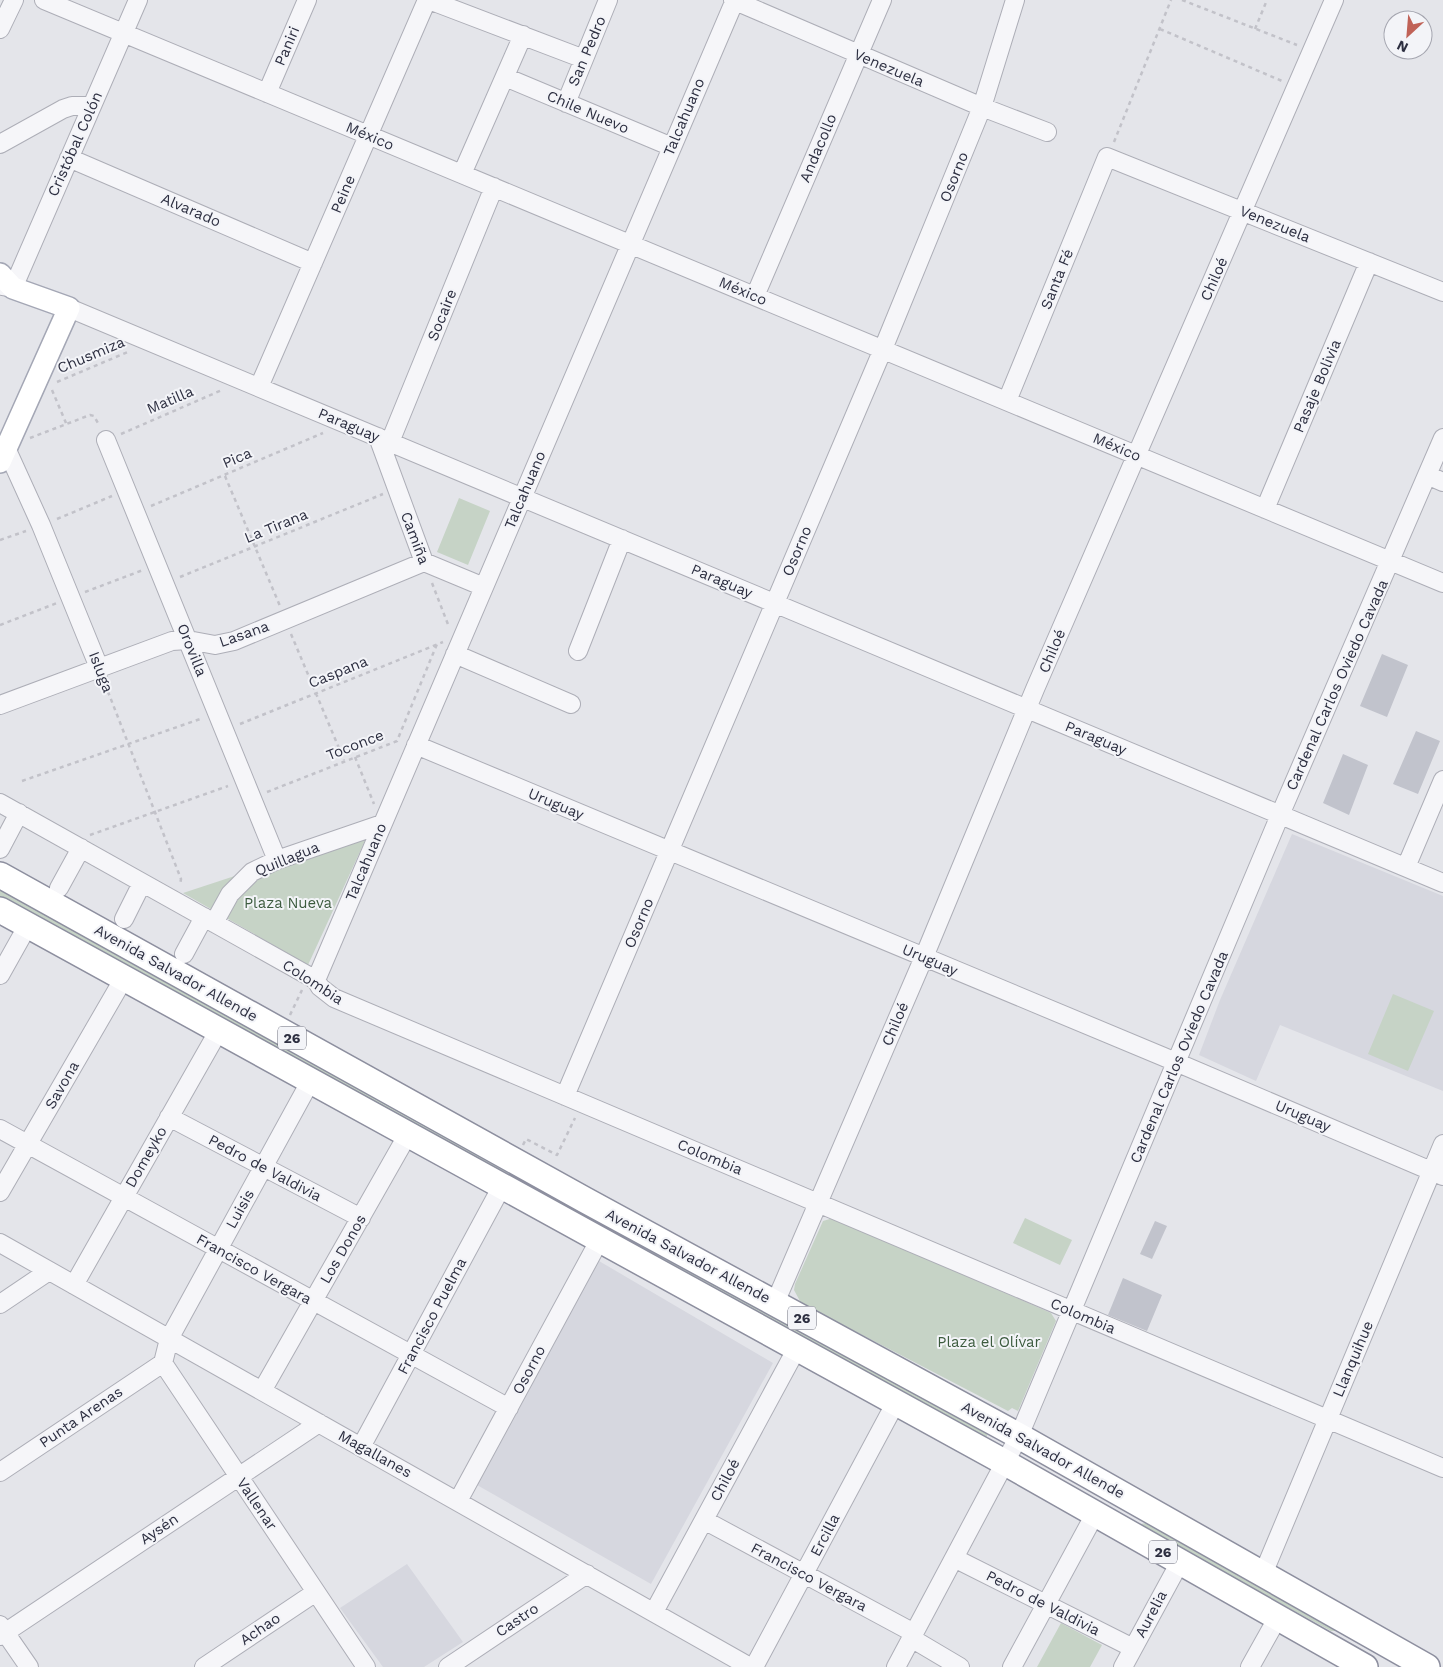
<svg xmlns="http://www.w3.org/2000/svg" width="1443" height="1667" font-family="'Work Sans',sans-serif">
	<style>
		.built { fill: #d6d7df }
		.green { fill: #c6d3c6 }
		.building { fill: #c1c3cc }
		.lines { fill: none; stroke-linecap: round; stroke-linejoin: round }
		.minor-casing { stroke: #adaeb7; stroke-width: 20 }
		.major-casing { stroke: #a4a7b5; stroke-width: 24 }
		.highway-casing { stroke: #8d8f9f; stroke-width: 28 }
		.path { stroke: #c2c2c9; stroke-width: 2.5; stroke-dasharray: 4 4; stroke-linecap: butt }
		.minor { stroke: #f6f6f9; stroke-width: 18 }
		.major { stroke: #fff; stroke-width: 21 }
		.highway { stroke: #fff; stroke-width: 25 }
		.labels { text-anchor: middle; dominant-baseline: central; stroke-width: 4; stroke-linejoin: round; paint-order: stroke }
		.shield { fill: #f3f4f8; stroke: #686a78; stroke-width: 1 }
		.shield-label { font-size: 14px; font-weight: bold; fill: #2d2f41 }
		.street-label { font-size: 15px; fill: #2d2f41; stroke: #f3f4f8 }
		.park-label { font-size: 15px; fill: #3c5b3e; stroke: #f3f4f8 }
	</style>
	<rect width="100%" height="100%" fill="#e4e5ea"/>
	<path class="built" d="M 1292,834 L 1443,896 L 1443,1091 L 1280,1025 L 1256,1081 L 1199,1055 L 1220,1000 Z
		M 599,1261 L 773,1363 L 651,1584 L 477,1485 Z
		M 407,1564 L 463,1642 L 424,1667 L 383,1667 L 340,1608 Z"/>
	<path class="green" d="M 459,498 L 490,511 L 468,565 L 437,552 Z
		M 369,832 L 308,965 L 183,893 Z
		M 0,886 L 988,1433 L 985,1440 L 0,897 Z
		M 1393,994 L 1434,1011 L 1408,1071 L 1368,1054 Z
		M 833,1218 L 1051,1313 L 1056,1321 L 1018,1411 L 1012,1408 L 1008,1411 L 801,1303 L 794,1290 L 795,1284 L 823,1221 Z
		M 1025,1218 L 1072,1240 L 1060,1265 L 1013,1243 Z
		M 1147,1523 L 1333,1625 L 1338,1631 L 1331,1631 L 1141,1527 L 1140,1524 Z
		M 1061,1623 L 1102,1645 L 1090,1667 L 1037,1667 Z"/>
	<path class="building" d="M 1382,654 L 1408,665 L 1387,717 L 1360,706 Z
		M 1416,731 L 1440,741 L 1418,794 L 1393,784 Z
		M 1343,754 L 1368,765 L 1349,815 L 1323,803 Z
		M 1155,1221 L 1167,1226 L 1152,1259 L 1140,1254 Z
		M 1123,1278 L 1162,1295 L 1147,1331 L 1108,1315 Z"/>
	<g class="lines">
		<defs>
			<path id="minor" d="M 44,0 L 1443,583
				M 429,0 L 584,59
				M 733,0 L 982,107 L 1047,132
				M 0,29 L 14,0
				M 505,77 L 672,147
				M 267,93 L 307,0
				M 566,103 L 608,0
				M 0,144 L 63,109 L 72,106 L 92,106
				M 69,158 L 313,263
				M 462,174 L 523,35
				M 2,286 L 13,288 L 138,0
				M 755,296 L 882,0
				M 69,308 L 1443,883
				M 259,387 L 427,0
				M 1007,401 L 1107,157 L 1443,292
				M 378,437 L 424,562
				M 106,440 L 277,860
				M 390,442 L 494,187
				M 6,448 L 41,525 L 100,670
				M 1427,475 L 1443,482
				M 1265,509 L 1369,262
				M 578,651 L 622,539
				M 455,654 L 571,704
				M 0,705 L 172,641 L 188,640 L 215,645 L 234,641 L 424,562 L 484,587
				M 416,745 L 1164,1057 L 1443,1176
				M 0,803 L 316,980 L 320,987 L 334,998 L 1443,1468
				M 0,849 L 19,813
				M 1406,867 L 1443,780
				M 59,888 L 81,848
				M 124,919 L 142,883
				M 214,923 L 230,894 L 252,872 L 277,860 L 382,824
				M 184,954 L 204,917
				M 0,975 L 28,925
				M 316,980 L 735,0
				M 311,1080 L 169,1339 L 163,1363 L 366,1667
				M 565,1096 L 883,349 L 982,107 L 1015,0
				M 169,1117 L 361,1218
				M 0,1129 L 509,1408
				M 0,1192 L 124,978
				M 0,1243 L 750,1667
				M 74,1285 L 219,1030
				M 775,1303 L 924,957 L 1035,689 L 1334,0
				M 0,1304 L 49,1271
				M 262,1391 L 408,1134
				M 361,1447 L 502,1186
				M 0,1472 L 163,1363
				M 458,1501 L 600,1239
				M 704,1520 L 914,1633
				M 954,1558 L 1133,1648
				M 1263,1574 L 1443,1144
				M 654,1612 L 797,1348
				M 0,1625 L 29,1667
				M 0,1636 L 319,1423
				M 911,1638 L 960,1667
				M 204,1667 L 316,1592
				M 448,1667 L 587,1574
				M 754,1667 L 896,1402
				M 896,1667 L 1019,1436 L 1280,815 L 1443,438
				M 1012,1667 L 1095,1514
				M 1123,1667 L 1180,1562
				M 1250,1667 L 1278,1617"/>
			<path id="major" d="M 0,274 L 13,288 L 69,308 L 0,462"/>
			<path id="highway" d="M 0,875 L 585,1200 L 1019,1436 L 1427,1667
				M 0,910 L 1004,1462 L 1365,1667"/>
		</defs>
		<use href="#minor" class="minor-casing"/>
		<use href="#major" class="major-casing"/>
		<use href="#highway" class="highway-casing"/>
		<path class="path" d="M 1182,0 L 1297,45
			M 1160,29 L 1282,81
			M 1255,29 L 1267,0
			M 1114,142 L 1171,0
			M 57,382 L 130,351
			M 52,390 L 66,423
			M 121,434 L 222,390
			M 30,438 L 90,415 L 94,416 L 99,425
			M 225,476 L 280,606
			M 151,506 L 323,433
			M 57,519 L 112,496
			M 0,540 L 26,531
			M 180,577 L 383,494
			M 432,583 L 449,627
			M 85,592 L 143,570
			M 0,625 L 57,603
			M 291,634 L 344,760
			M 105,684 L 181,879 L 180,885
			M 240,724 L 443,642
			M 355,757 L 374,804
			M 22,781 L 203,718
			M 267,792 L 397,741 L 437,644
			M 90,835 L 228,786
			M 290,1015 L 302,990
			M 523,1145 L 526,1139 L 557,1155 L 575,1118"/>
		<use href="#minor" class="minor"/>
		<use href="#major" class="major"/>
		<use href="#highway" class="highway"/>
	</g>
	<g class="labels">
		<g class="shield">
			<rect x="278" y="1026.5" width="28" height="23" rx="4"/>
			<rect x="788" y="1306.5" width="28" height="23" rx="4"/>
			<rect x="1149" y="1540.5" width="28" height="23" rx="4"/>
		</g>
		<g class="shield-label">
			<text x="292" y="1038">26</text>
			<text x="802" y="1318">26</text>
			<text x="1163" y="1552">26</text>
		</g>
		<g class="street-label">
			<text transform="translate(287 46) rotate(-67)">Paniri</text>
			<text transform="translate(587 51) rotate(-67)">San Pedro</text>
			<text transform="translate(889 68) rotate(23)">Venezuela</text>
			<text transform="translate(588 112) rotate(23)">Chile Nuevo</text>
			<text transform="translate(684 117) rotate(-67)">Talcahuano</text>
			<text transform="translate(370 136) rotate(23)">México</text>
			<text transform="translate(75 144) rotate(-66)">Cristóbal Colón</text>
			<text transform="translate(818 148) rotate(-67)">Andacollo</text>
			<text transform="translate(954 177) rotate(-68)">Osorno</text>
			<text transform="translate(343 194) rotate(-67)">Peine</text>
			<text transform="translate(191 210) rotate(23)">Alvarado</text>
			<text transform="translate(1275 224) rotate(22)">Venezuela</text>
			<text transform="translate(1057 279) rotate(-68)">Santa Fé</text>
			<text transform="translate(1214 279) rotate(-66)">Chiloé</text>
			<text transform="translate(743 291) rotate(23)">México</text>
			<text transform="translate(442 315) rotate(-68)">Socaire</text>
			<text transform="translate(91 355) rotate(-23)">Chusmiza</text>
			<text transform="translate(1317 386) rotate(-67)">Pasaje Bolivia</text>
			<text transform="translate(170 400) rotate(-23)">Matilla</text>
			<text transform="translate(349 425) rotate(23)">Paraguay</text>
			<text transform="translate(1117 447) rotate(23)">México</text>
			<text transform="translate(237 458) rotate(-23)">Pica</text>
			<text transform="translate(525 490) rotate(-67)">Talcahuano</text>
			<text transform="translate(276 526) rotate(-22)">La Tirana</text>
			<text transform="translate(415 538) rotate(69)">Camiña</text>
			<text transform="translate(797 551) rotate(-67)">Osorno</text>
			<text transform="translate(722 581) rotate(23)">Paraguay</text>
			<text transform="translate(244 634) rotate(-19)">Lasana</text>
			<text transform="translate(192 650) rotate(68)">Orovilla</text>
			<text transform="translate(1052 651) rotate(-67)">Chiloé</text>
			<text transform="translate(101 672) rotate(69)">Isluga</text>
			<text transform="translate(338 672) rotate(-22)">Caspana</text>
			<text transform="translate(1337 685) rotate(-66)">Cardenal Carlos Oviedo Cavada</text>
			<text transform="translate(1096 738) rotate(23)">Paraguay</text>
			<text transform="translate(355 745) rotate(-21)">Toconce</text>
			<text transform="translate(556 804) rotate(23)">Uruguay</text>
			<text transform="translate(287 859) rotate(-22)">Quillagua</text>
			<text transform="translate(366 862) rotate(-67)">Talcahuano</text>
			<text transform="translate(639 923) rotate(-67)">Osorno</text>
			<text transform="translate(930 960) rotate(23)">Uruguay</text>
			<text transform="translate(176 973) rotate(29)">Avenida Salvador Allende</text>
			<text transform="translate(313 982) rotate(33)">Colombia</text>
			<text transform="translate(895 1024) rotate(-67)">Chiloé</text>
			<text transform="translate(1179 1057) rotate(-67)">Cardenal Carlos Oviedo Cavada</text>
			<text transform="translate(62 1085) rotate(-60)">Savona</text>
			<text transform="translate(1303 1116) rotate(23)">Uruguay</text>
			<text transform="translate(146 1157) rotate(-60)">Domeyko</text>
			<text transform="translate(710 1157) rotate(23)">Colombia</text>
			<text transform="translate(265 1168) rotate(28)">Pedro de Valdivia</text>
			<text transform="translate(240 1209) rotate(-61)">Luisis</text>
			<text transform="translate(343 1249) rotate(-60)">Los Donos</text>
			<text transform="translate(688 1256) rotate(28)">Avenida Salvador Allende</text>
			<text transform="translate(254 1269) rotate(29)">Francisco Vergara</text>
			<text transform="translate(432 1316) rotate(-62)">Francisco Puelma</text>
			<text transform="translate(1083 1316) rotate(23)">Colombia</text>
			<text transform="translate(1353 1359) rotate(-67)">Llanquihue</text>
			<text transform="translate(529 1370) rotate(-62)">Osorno</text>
			<text transform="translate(81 1417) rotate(-34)">Punta Arenas</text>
			<text transform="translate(1043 1450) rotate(29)">Avenida Salvador Allende</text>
			<text transform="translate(375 1454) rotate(29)">Magallanes</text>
			<text transform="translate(725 1480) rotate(-62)">Chiloé</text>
			<text transform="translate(257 1504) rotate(56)">Vallenar</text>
			<text transform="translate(159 1529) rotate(-34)">Aysén</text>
			<text transform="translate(825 1535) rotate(-62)">Ercilla</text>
			<text transform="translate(809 1577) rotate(28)">Francisco Vergara</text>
			<text transform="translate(1043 1603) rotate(27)">Pedro de Valdivia</text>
			<text transform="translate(1151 1614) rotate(-62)">Aurelia</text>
			<text transform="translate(517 1620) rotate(-34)">Castro</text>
			<text transform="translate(260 1629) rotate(-34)">Achao</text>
		</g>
		<g class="park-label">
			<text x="288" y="903">Plaza Nueva</text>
			<text x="989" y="1342">Plaza el Olívar</text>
		</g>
	</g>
	<g transform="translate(1408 35) rotate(206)"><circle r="24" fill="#f3f4f8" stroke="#a4a5af"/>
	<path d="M0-4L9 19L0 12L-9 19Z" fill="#c06257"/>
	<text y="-8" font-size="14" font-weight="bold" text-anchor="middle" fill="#2d2f41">N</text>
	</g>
</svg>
